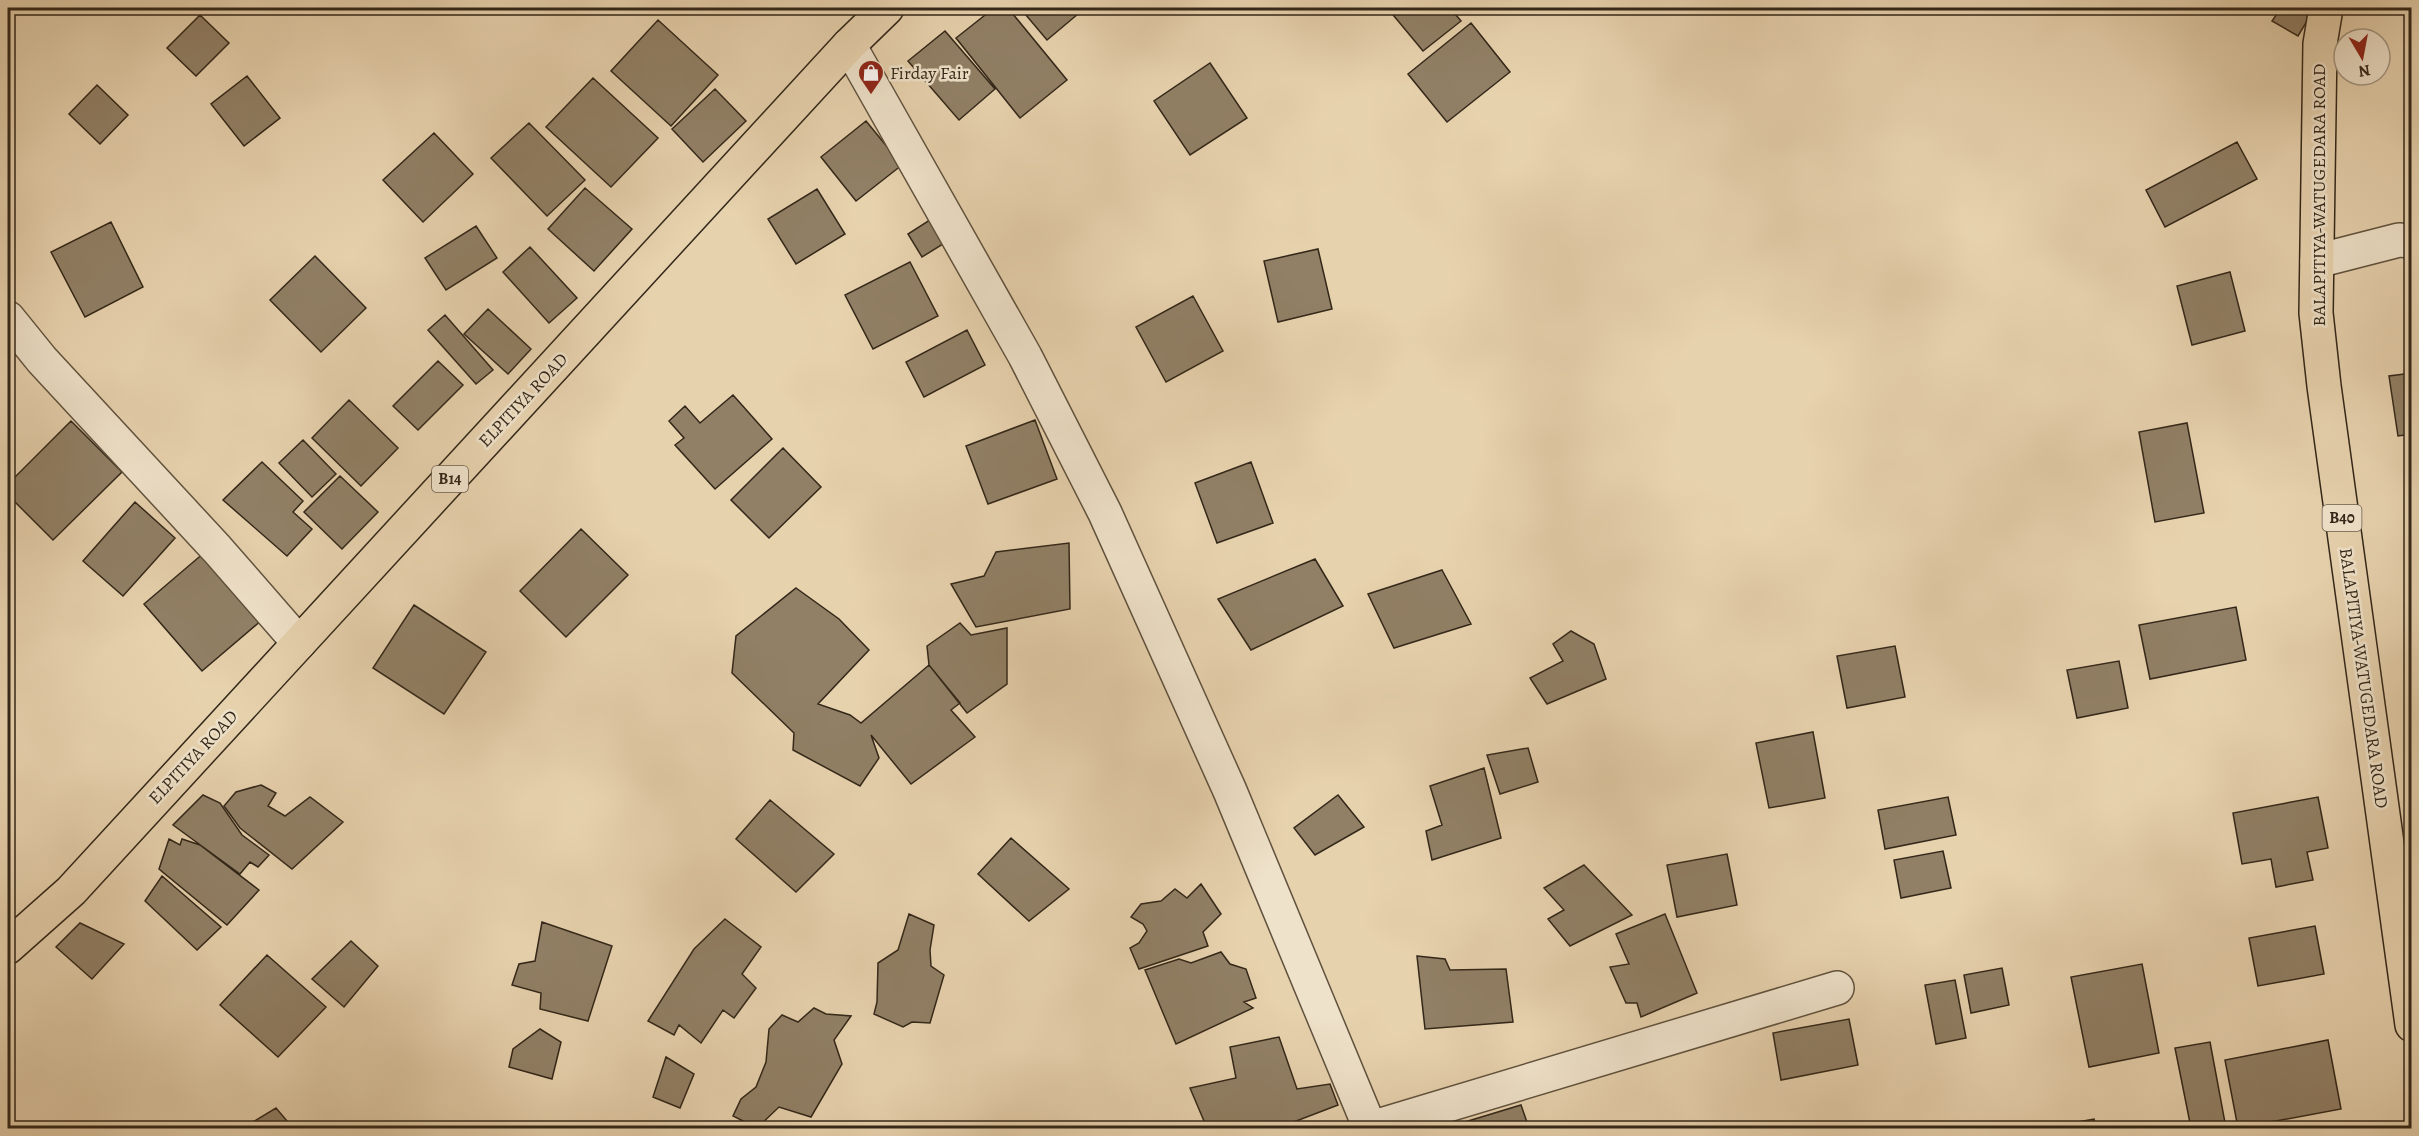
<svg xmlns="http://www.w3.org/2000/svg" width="2419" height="1136" font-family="Alegreya,serif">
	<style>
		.building { fill: #918066; stroke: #332719; stroke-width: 1.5 }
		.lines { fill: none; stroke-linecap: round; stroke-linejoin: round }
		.minor-casing { stroke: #60523e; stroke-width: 36 }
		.major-casing { stroke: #332719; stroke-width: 36 }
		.minor { stroke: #efe2ca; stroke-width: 33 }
		.major { stroke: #e7d2ae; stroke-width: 33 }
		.labels { text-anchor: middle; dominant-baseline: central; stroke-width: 5; stroke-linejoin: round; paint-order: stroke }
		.shield { fill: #efe2ca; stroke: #6b5f4e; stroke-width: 1.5 }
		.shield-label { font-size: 16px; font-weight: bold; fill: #332719 }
		.poi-label { font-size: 18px; fill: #332719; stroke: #efe2ca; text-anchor: start }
		.street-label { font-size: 18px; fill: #332719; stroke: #efe2ca }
	</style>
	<rect width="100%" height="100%" fill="#e7d2ae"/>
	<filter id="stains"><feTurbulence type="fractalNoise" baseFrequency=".00333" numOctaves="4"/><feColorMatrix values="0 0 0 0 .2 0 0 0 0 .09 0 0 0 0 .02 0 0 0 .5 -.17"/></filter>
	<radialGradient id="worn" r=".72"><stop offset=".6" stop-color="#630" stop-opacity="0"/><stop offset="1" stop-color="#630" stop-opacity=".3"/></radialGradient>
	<path class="building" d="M 994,8 L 1008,8 L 1067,80 L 1020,118 L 956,38 Z
		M 1020,8 L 1073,8 L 1078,14 L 1047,40 Z
		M 1391,8 L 1450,8 L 1461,21 L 1423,51 L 1389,10 Z
		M 2281,8 L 2315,8 L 2298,36 L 2272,21 Z
		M 200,15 L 229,43 L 196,76 L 167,48 Z
		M 658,20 L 718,75 L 671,126 L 611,71 Z
		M 1471,23 L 1510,72 L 1447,122 L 1408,74 Z
		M 945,31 L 995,89 L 959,120 L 908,61 Z
		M 1210,63 L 1247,118 L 1190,155 L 1154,101 Z
		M 247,76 L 280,118 L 244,146 L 211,104 Z
		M 593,78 L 658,138 L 611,187 L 546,127 Z
		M 97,85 L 128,115 L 100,144 L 69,114 Z
		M 715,89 L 746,121 L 703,162 L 672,129 Z
		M 866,121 L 902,165 L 856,201 L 821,157 Z
		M 529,123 L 585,180 L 547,216 L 491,158 Z
		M 434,133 L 473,174 L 423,222 L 383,180 Z
		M 2237,142 L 2257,179 L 2165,227 L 2146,190 Z
		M 585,188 L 632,229 L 594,271 L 548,229 Z
		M 817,189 L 845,234 L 796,264 L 768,219 Z
		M 936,216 L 951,239 L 922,257 L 908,234 Z
		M 111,222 L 143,287 L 85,317 L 51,252 Z
		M 476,226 L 497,258 L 446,290 L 425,258 Z
		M 530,247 L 577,298 L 549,323 L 503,272 Z
		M 1318,249 L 1332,309 L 1278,322 L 1264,261 Z
		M 315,256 L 366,308 L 321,352 L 270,300 Z
		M 910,262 L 938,316 L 873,349 L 845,295 Z
		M 2230,272 L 2245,331 L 2192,345 L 2177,286 Z
		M 1193,296 L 1223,351 L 1166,382 L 1136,327 Z
		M 488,309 L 531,349 L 508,374 L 464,334 Z
		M 445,315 L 493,370 L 476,384 L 428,330 Z
		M 967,330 L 985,365 L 924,397 L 906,362 Z
		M 438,361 L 463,385 L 418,430 L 393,406 Z
		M 2412,373 L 2412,434 L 2398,436 L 2389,376 Z
		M 733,395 L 772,439 L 715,489 L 675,445 L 684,438 L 669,421 L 685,406 L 700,423 Z
		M 349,400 L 398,448 L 361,486 L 312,438 Z
		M 1035,420 L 1057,479 L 988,504 L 966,446 Z
		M 71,421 L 122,472 L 53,540 L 8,495 L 8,484 Z
		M 2187,423 L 2204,513 L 2155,522 L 2139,432 Z
		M 303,440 L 336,474 L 312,497 L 279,463 Z
		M 783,448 L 821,487 L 769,538 L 731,500 Z
		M 262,462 L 303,501 L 293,512 L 312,529 L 287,556 L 223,500 Z
		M 1251,462 L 1273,523 L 1217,543 L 1195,483 Z
		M 340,476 L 378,512 L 342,549 L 304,512 Z
		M 135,502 L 175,538 L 123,596 L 83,561 Z
		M 581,529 L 628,575 L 566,637 L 520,591 Z
		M 1069,543 L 1070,609 L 976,627 L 951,584 L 984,576 L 996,552 Z
		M 205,552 L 262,620 L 202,671 L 144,604 Z
		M 1315,559 L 1343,606 L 1251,650 L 1218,599 Z
		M 1442,570 L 1471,624 L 1394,648 L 1368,594 Z
		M 796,588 L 839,619 L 869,650 L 818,704 L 850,715 L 861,723 L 929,665 L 960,703 L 951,710 L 975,737 L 911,784 L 871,735 L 879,758 L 860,786 L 793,750 L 794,733 L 732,673 L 736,636 Z
		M 414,605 L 486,652 L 444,714 L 373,668 Z
		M 2236,607 L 2246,660 L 2150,679 L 2139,625 Z
		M 960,623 L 971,635 L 1007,628 L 1007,684 L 967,713 L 929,665 L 927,646 Z
		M 1571,631 L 1594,644 L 1606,679 L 1547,704 L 1530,678 L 1563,661 L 1553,644 Z
		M 1895,646 L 1905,697 L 1847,708 L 1837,656 Z
		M 2119,661 L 2128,708 L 2077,718 L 2067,670 Z
		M 1813,732 L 1825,798 L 1769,808 L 1756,743 Z
		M 1528,748 L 1538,782 L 1500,794 L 1487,755 Z
		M 1484,768 L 1501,838 L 1432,860 L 1426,831 L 1442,825 L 1430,786 Z
		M 261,785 L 276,793 L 268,806 L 285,816 L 310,797 L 343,822 L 292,869 L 240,828 L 224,806 L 236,792 Z
		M 203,795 L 220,803 L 242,835 L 269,855 L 258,867 L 250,862 L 240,874 L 173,825 Z
		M 1338,795 L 1364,827 L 1315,855 L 1294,828 Z
		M 1948,797 L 1956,835 L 1885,849 L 1878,810 Z
		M 2318,797 L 2328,848 L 2307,852 L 2313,880 L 2276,887 L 2271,859 L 2242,864 L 2233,813 Z
		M 770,800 L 834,854 L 796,892 L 736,839 Z
		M 1011,838 L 1069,889 L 1029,921 L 978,874 Z
		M 169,839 L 180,845 L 182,839 L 200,845 L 259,890 L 227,925 L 159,869 Z
		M 1943,851 L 1951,888 L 1901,898 L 1894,860 Z
		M 1727,854 L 1737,905 L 1677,917 L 1667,865 Z
		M 1584,865 L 1632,915 L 1570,946 L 1548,919 L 1564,910 L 1544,888 Z
		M 162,876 L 221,927 L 197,950 L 145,901 Z
		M 1201,884 L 1221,914 L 1203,932 L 1208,946 L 1139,969 L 1130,948 L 1139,943 L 1147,931 L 1143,924 L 1131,917 L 1141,904 L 1161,901 L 1175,889 L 1187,898 Z
		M 909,914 L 934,925 L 930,950 L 931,966 L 944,975 L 930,1023 L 912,1022 L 903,1027 L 874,1014 L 877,1002 L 878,963 L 898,950 Z
		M 1665,914 L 1697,993 L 1641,1017 L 1637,1003 L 1626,1003 L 1610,967 L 1629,964 L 1616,934 Z
		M 725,919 L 761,947 L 742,974 L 756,988 L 734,1018 L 723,1010 L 701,1043 L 679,1025 L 674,1035 L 648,1021 L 694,949 Z
		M 542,922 L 612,946 L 588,1021 L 540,1009 L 541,993 L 512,985 L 519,964 L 535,961 Z
		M 80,923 L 124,944 L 92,979 L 56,947 Z
		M 2315,926 L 2324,974 L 2258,986 L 2249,938 Z
		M 351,941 L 378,966 L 344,1007 L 312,979 Z
		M 1221,952 L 1230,964 L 1246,969 L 1256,998 L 1244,1002 L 1253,1008 L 1176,1044 L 1145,970 L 1179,959 L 1191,963 Z
		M 267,955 L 326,1007 L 278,1057 L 220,1005 Z
		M 1417,956 L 1445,959 L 1450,970 L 1506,969 L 1513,1022 L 1425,1029 Z
		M 2142,964 L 2159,1053 L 2089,1067 L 2071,977 Z
		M 2002,968 L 2009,1005 L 1971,1013 L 1964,975 Z
		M 1955,980 L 1966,1038 L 1936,1044 L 1925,985 Z
		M 814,1008 L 826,1014 L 851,1016 L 834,1040 L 842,1064 L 811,1117 L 779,1107 L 757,1128 L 733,1116 L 741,1099 L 756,1087 L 766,1062 L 769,1029 L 782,1015 L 798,1022 Z
		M 1849,1019 L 1858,1065 L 1781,1080 L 1773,1033 Z
		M 540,1029 L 561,1042 L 552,1079 L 509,1067 L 513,1049 Z
		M 1279,1037 L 1297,1089 L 1330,1084 L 1338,1105 L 1278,1128 L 1207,1128 L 1190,1088 L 1236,1078 L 1230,1047 Z
		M 2328,1040 L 2341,1109 L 2238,1128 L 2225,1060 Z
		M 2210,1042 L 2226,1128 L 2191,1128 L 2175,1048 Z
		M 666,1057 L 694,1074 L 680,1108 L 653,1097 Z
		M 1521,1105 L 1529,1128 L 1445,1128 Z
		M 276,1108 L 293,1128 L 253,1128 L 253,1122 Z
		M 2094,1119 L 2096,1128 L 2043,1128 Z
		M 1954,1122 L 1955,1128 L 1918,1128 Z"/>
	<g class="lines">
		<defs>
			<path id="minor" d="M 849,45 L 1025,356 L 1105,513 L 1230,791 L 1370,1128
				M 2317,261 L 2399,240 L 2412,241
				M 8,318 L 42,360 L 217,549 L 299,643
				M 1371,1128 L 1837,988"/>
			<path id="major" d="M 2326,8 L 2320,44 L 2316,313 L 2324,386 L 2412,1025
				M 8,947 L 71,891 L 849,45 L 887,8"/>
		</defs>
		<use href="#minor" class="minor-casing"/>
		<use href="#major" class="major-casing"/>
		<use href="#minor" class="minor"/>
		<use href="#major" class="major"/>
	</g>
	<defs>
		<symbol id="shop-pin" viewBox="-11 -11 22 30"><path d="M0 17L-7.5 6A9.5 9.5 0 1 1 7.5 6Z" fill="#8f2418" stroke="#efe2ca"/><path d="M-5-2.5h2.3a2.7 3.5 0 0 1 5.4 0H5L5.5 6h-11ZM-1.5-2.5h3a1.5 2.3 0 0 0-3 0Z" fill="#fff"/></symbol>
	</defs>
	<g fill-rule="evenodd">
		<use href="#shop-pin" x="856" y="58" width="30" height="40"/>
	</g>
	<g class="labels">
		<g class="shield">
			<rect x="432" y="466" width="36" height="26" rx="4.5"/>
			<rect x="2322.5" y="505" width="39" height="26" rx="4.5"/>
		</g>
		<g class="shield-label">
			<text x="450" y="479">B14</text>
			<text x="2342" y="518">B40</text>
		</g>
		<g class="poi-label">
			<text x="890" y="73">Firday Fair</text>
		</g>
		<g class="street-label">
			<text transform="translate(2319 195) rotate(-90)">BALAPITIYA-WATUGEDARA ROAD</text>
			<text transform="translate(523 400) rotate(-47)">ELPITIYA ROAD</text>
			<text transform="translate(2364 678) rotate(82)">BALAPITIYA-WATUGEDARA ROAD</text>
			<text transform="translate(193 757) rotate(-47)">ELPITIYA ROAD</text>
		</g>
	</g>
	<rect width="2419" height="1136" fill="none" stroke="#e7d2ae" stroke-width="30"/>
	<rect x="9" y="9" width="2401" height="1118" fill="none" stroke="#332719" stroke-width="3"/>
	<rect x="15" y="15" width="2389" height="1106" fill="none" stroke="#332719" stroke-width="1.5"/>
	<g transform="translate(2362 57) rotate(170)"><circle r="28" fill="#efe2ca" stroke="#a49783" stroke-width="1.5"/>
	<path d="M0-4.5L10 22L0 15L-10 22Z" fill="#8f2418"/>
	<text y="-9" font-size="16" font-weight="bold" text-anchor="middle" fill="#332719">N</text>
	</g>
	<rect width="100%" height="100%" filter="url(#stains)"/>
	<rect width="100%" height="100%" fill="url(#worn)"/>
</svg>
